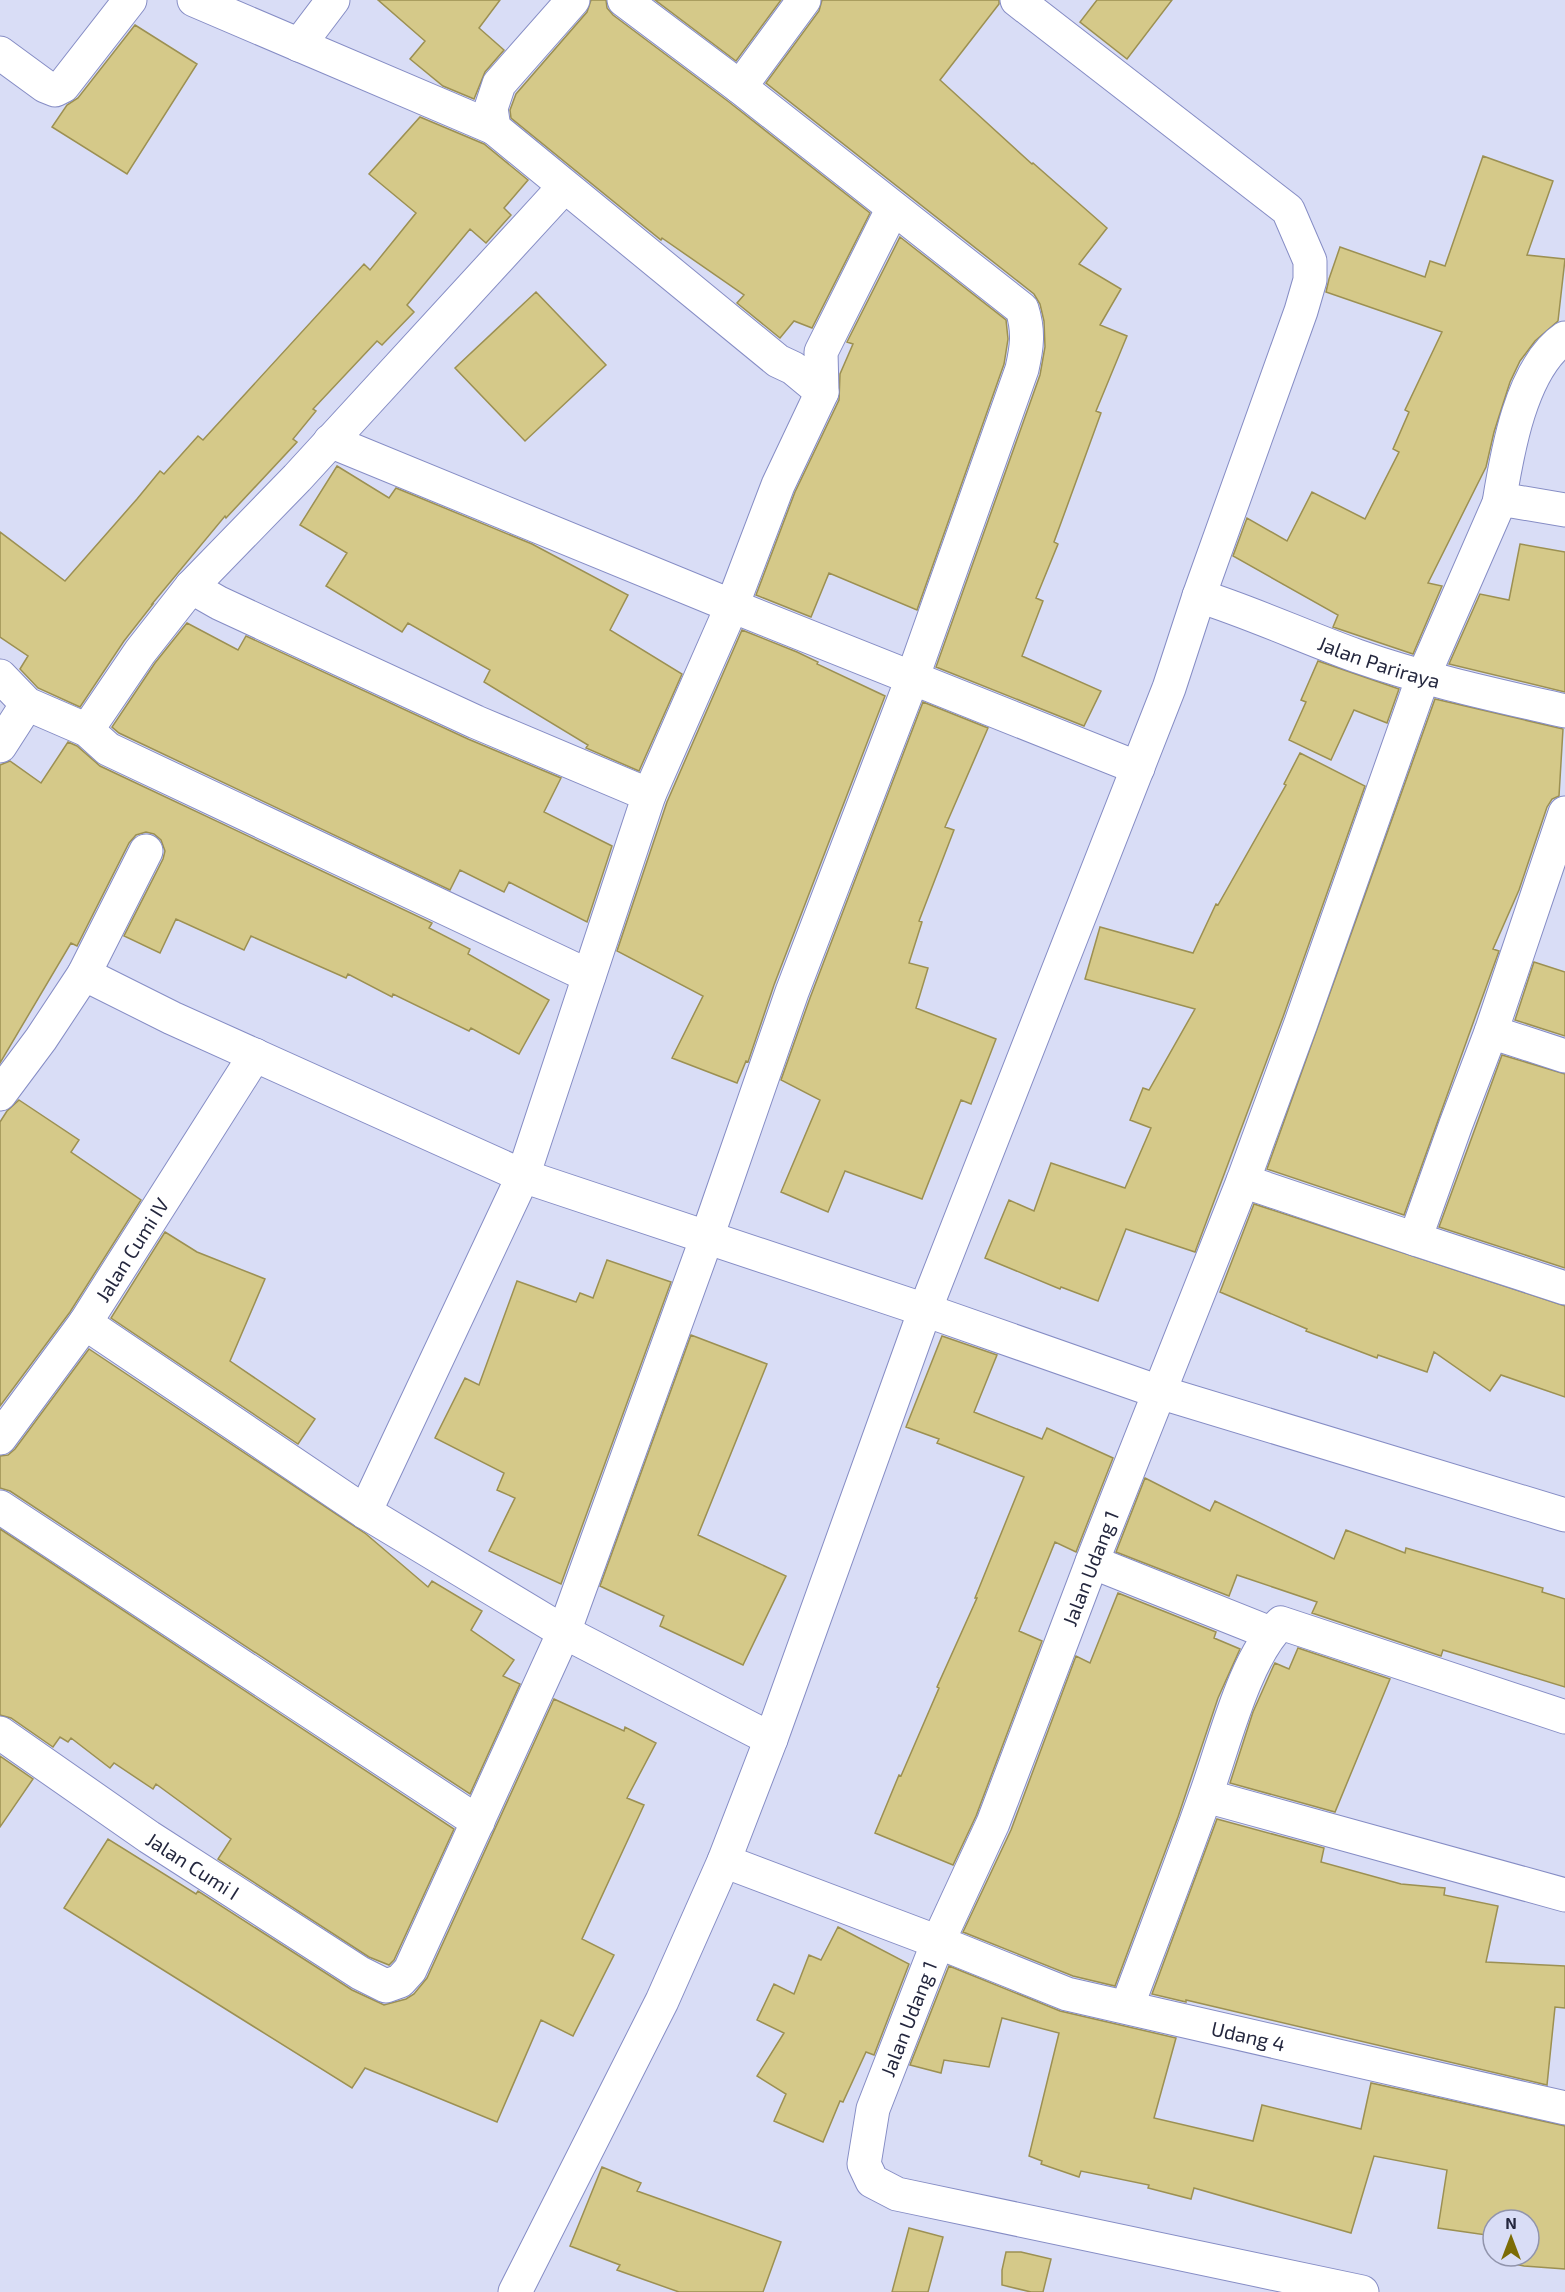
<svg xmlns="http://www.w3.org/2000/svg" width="1565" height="2292" font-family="'Exo 2',sans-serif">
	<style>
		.building { fill: #d5c989; stroke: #9c9052; stroke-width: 1.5 }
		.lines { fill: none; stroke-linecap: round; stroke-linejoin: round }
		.minor-casing { stroke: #868dc5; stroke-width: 35 }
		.minor { stroke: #fff; stroke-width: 33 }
		.labels { text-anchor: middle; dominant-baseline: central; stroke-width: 5; stroke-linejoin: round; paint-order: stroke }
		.street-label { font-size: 20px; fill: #24273e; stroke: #d9ddf6 }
	</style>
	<rect width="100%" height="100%" fill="#d9ddf6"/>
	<path class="building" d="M 378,0 L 500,0 L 479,28 L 504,50 L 485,72 L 474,99 L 443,86 L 410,59 L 425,41 Z
		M 591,0 L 606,0 L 607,8 L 613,15 L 729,102 L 870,213 L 812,328 L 794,321 L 780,338 L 737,303 L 744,295 L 662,238 L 661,240 L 511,118 L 510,110 L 516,94 L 587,12 Z
		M 655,0 L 781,0 L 736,61 Z
		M 822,0 L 999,0 L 999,4 L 940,80 L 1032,164 L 1033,163 L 1107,228 L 1079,264 L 1121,289 L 1100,325 L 1127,336 L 1096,411 L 1101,413 L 1054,542 L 1058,544 L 1036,598 L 1043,601 L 1022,656 L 1101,691 L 1084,726 L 936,667 L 1040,375 L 1045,347 L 1044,321 L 1040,304 L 1034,294 L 766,83 L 819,11 Z
		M 1097,0 L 1172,0 L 1127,59 L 1080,22 Z
		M 135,25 L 197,64 L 127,174 L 52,127 L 67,105 L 78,98 Z
		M 420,117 L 484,144 L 528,180 L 504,208 L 511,215 L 486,243 L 470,229 L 407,305 L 414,312 L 382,345 L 377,341 L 313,409 L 316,411 L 293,439 L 297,442 L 226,518 L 225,516 L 152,604 L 153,604 L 124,641 L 80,707 L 38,688 L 20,669 L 28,656 L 0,637 L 0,532 L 65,581 L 137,499 L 160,471 L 164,474 L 198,436 L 203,440 L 364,264 L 370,270 L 416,213 L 369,174 Z
		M 1483,156 L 1553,181 L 1527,255 L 1565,259 L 1558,321 L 1535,341 L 1520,361 L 1510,382 L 1494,432 L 1486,467 L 1428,583 L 1442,586 L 1413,654 L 1333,627 L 1338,615 L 1233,556 L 1247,518 L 1287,541 L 1312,492 L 1365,519 L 1399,452 L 1393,449 L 1409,412 L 1405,410 L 1442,332 L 1326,292 L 1329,279 L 1340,247 L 1425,277 L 1430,261 L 1445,266 Z
		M 900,237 L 1006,320 L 1008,339 L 1004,364 L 917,610 L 829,573 L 811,617 L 756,595 L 795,492 L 839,400 L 840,374 L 853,344 L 847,342 Z
		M 536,292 L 606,365 L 525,441 L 455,368 Z
		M 337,466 L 389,498 L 396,488 L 532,544 L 628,595 L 610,630 L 682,674 L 639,771 L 586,748 L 588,745 L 484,682 L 490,670 L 408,623 L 402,632 L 326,586 L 347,553 L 300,525 Z
		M 1520,544 L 1565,552 L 1565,692 L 1449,664 L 1480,594 L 1509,600 Z
		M 187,623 L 238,650 L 246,636 L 468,739 L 561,778 L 544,812 L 612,846 L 587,922 L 509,882 L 504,892 L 460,870 L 450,890 L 119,733 L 112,727 L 155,663 Z
		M 742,630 L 797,652 L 818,662 L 817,664 L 885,696 L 774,985 L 748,1062 L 746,1061 L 737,1083 L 672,1058 L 703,996 L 617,951 L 667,802 Z
		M 1318,661 L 1399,689 L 1387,723 L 1354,710 L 1331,760 L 1289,740 L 1306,702 L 1301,700 Z
		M 1435,699 L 1563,729 L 1559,796 L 1552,799 L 1547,807 L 1519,890 L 1493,949 L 1499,951 L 1404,1215 L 1267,1169 Z
		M 923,702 L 988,728 L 945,827 L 954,830 L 919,921 L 922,922 L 909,963 L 928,968 L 916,1008 L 996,1039 L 971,1104 L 961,1100 L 922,1199 L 845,1171 L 828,1212 L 781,1192 L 820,1100 L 781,1080 L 810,998 Z
		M 68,742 L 77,746 L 100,766 L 432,923 L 429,928 L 470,949 L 468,954 L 549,1000 L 519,1054 L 471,1028 L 469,1031 L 393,994 L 392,997 L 348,974 L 346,978 L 251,936 L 244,950 L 176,919 L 160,953 L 124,936 L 163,859 L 165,851 L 161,840 L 154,834 L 146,832 L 136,835 L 129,843 L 77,946 L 71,943 L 0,1063 L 0,765 L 10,761 L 41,783 Z
		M 1300,753 L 1365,786 L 1283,1017 L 1195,1252 L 1126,1229 L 1098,1301 L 1061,1287 L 1060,1289 L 985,1258 L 1009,1200 L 1034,1211 L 1051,1163 L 1125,1188 L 1151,1128 L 1130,1120 L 1143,1088 L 1149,1090 L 1195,1009 L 1085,979 L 1100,927 L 1193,953 L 1216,904 L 1218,905 L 1286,785 L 1284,784 Z
		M 1534,962 L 1565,972 L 1565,1036 L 1515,1020 Z
		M 1502,1055 L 1565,1074 L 1565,1268 L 1439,1227 Z
		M 19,1100 L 79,1140 L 71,1152 L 141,1200 L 70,1312 L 0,1406 L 0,1122 L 7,1111 Z
		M 1254,1204 L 1565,1306 L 1565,1397 L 1501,1375 L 1490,1391 L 1434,1352 L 1427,1372 L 1378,1355 L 1377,1358 L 1306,1331 L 1307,1329 L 1220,1292 Z
		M 165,1232 L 197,1252 L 265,1279 L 230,1361 L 315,1419 L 298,1444 L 111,1318 Z
		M 607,1260 L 671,1282 L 561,1584 L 489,1551 L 515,1498 L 497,1490 L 504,1473 L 435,1438 L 465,1378 L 479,1385 L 517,1281 L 576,1302 L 580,1293 L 593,1298 Z
		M 691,1335 L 767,1364 L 698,1535 L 786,1576 L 743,1665 L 660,1626 L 664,1616 L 600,1586 Z
		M 942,1336 L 997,1355 L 974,1412 L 1042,1439 L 1047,1428 L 1113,1458 L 1076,1552 L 1055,1542 L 1019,1631 L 1042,1641 L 976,1816 L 953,1865 L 875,1833 L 899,1775 L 901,1776 L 939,1688 L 937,1687 L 977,1598 L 975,1598 L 1024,1477 L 937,1443 L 939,1439 L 906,1427 Z
		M 89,1349 L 366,1534 L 428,1587 L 432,1581 L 482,1611 L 471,1630 L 514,1660 L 503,1676 L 520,1684 L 470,1794 L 10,1491 L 0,1488 L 0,1456 L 8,1455 L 15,1449 Z
		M 1145,1478 L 1210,1511 L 1215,1501 L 1334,1559 L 1346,1530 L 1405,1553 L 1406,1548 L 1543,1588 L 1542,1592 L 1565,1599 L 1565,1687 L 1443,1650 L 1441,1656 L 1312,1613 L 1317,1602 L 1237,1575 L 1229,1596 L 1116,1552 Z
		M 0,1529 L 454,1829 L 394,1960 L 389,1965 L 369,1957 L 218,1859 L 231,1839 L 156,1784 L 153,1789 L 114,1763 L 110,1768 L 71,1738 L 68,1742 L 60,1737 L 53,1747 L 11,1718 L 0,1715 Z
		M 1118,1593 L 1216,1632 L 1214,1638 L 1240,1649 L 1218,1698 L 1178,1817 L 1115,1986 L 1073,1976 L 963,1932 L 1011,1830 L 1076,1656 L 1090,1663 Z
		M 1298,1648 L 1390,1679 L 1335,1812 L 1230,1783 L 1253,1712 L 1273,1667 L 1275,1663 L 1289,1669 Z
		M 554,1699 L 624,1731 L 625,1727 L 656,1743 L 627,1798 L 644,1805 L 582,1939 L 614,1955 L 573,2036 L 541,2020 L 497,2122 L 365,2068 L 352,2088 L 64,1908 L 108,1839 L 196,1894 L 198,1891 L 352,1990 L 384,2005 L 406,1999 L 414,1994 L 427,1978 Z
		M 0,1756 L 33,1779 L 0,1827 Z
		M 1217,1819 L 1324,1848 L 1321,1862 L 1401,1884 L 1445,1888 L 1444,1895 L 1498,1906 L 1486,1962 L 1565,1966 L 1565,2008 L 1555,2007 L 1547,2085 L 1186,2000 L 1186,2002 L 1152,1994 Z
		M 838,1927 L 909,1964 L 874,2055 L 866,2052 L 843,2102 L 840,2101 L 823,2142 L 774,2121 L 786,2094 L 757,2076 L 784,2033 L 757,2020 L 774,1984 L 794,1994 L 809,1955 L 821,1960 Z
		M 949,1966 L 1060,2011 L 1176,2038 L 1154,2118 L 1253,2141 L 1262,2105 L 1361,2129 L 1371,2083 L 1565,2126 L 1565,2269 L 1524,2266 L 1499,2261 L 1500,2256 L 1529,2256 L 1529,2220 L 1493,2220 L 1493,2236 L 1438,2228 L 1447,2170 L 1374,2156 L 1351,2233 L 1194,2188 L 1191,2199 L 1148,2188 L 1149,2185 L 1081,2171 L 1079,2177 L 1041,2164 L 1042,2161 L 1029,2156 L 1059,2033 L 1002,2018 L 989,2067 L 944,2060 L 941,2073 L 910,2065 Z
		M 602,2167 L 641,2183 L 637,2191 L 781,2242 L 763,2292 L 679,2292 L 617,2270 L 620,2265 L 570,2246 Z
		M 909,2228 L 943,2237 L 928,2292 L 892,2292 Z
		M 1006,2252 L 1021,2252 L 1051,2259 L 1043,2292 L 1031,2292 L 1002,2285 L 1002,2270 Z"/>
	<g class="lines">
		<defs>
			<g id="minor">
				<path d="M 194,0 L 494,128"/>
				<path d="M 573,0 L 499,84 L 491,108 L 494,128 L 778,361 L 793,368 L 822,392 L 821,352 L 893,208"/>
				<path d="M 299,45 L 333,0"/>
				<path d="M 0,53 L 45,86 L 55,90 L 63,86 L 130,0"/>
				<path d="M 740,87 L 804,0"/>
				<path d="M 330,441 L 732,606 L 778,485 L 822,392"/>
				<path d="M 1499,503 C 1507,453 1521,368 1565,338"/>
				<path d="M 191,587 L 297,478 L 564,187"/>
				<path id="s1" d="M 1199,596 C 1253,613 1304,637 1357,656 C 1425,680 1495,695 1565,711"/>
				<path d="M 0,676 L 27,704 L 87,730 L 108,749 L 589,976"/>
				<path d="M 87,730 L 140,652 L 191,587 L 219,603 L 476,722 L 649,795 L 523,1176 L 365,1512"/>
				<path d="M 0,746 L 27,704"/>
				<path d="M 649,795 L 732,606 L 1138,768"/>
				<path d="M 1565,813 L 1491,1032 L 1565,1056"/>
				<path d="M 84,974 L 146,851"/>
				<path d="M 1491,1032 L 1456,1124 L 1415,1239 L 1565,1288"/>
				<path d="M 0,1094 L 41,1039 L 84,974 L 172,1018 L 523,1176 L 925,1310 L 1159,1392 L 1565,1515"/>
				<path d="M 1243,1181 L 1415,1239"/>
				<path d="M 85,1323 L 365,1512 L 564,1632 L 707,1237 L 792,992 L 912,679 L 1022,369 C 1027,347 1029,331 1022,309 L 740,87 L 624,0"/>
				<path id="s2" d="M 0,1438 L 85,1323 L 255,1055"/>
				<path d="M 0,1507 L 478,1822"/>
				<path d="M 1092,1562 L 1270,1633"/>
				<path id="s3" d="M 0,1733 L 149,1837 L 360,1973 L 386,1986 L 400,1981 L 410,1970 L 564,1632 L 771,1739"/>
				<path d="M 1206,1796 L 1565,1895"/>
				<path id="s4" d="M 724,1861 L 938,1942 L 1067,1994 L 1565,2108"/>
				<path d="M 1127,2007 C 1153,1937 1180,1868 1205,1797 C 1223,1749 1244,1658 1281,1623 L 1565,1717"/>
				<path d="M 515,2292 L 662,2001 L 724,1861 L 771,1739 L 925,1310 L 1169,688 L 1199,596 L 1301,311 L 1310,280 L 1310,261 L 1288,210 L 1017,0"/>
				<path id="s5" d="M 1362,2292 L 897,2194 L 872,2181 L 864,2164 L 873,2109 L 938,1942 L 993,1823 L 1092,1562 L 1243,1181 L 1301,1023 L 1423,677 L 1499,503 L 1506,500 L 1565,510"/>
			</g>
		</defs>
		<use href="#minor" class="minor-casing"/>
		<use href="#minor" class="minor"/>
	</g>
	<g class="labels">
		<g class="street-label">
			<text stroke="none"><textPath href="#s1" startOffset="192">Jalan Pariraya</textPath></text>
			<text stroke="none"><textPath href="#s2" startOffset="230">Jalan Cumi IV</textPath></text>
			<text stroke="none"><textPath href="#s5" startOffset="1161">Jalan Udang 1</textPath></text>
			<text stroke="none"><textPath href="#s3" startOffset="234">Jalan Cumi I</textPath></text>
			<text stroke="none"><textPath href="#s5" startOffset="675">Jalan Udang 1</textPath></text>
			<text stroke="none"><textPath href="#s4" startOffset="554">Udang 4</textPath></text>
		</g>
	</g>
	<g transform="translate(1511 2238)"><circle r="28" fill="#d9ddf6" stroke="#9194ac" stroke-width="1.5"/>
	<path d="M0-4.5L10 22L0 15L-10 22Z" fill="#7c6c06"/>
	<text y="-9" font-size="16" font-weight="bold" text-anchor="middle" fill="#24273e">N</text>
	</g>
</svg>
